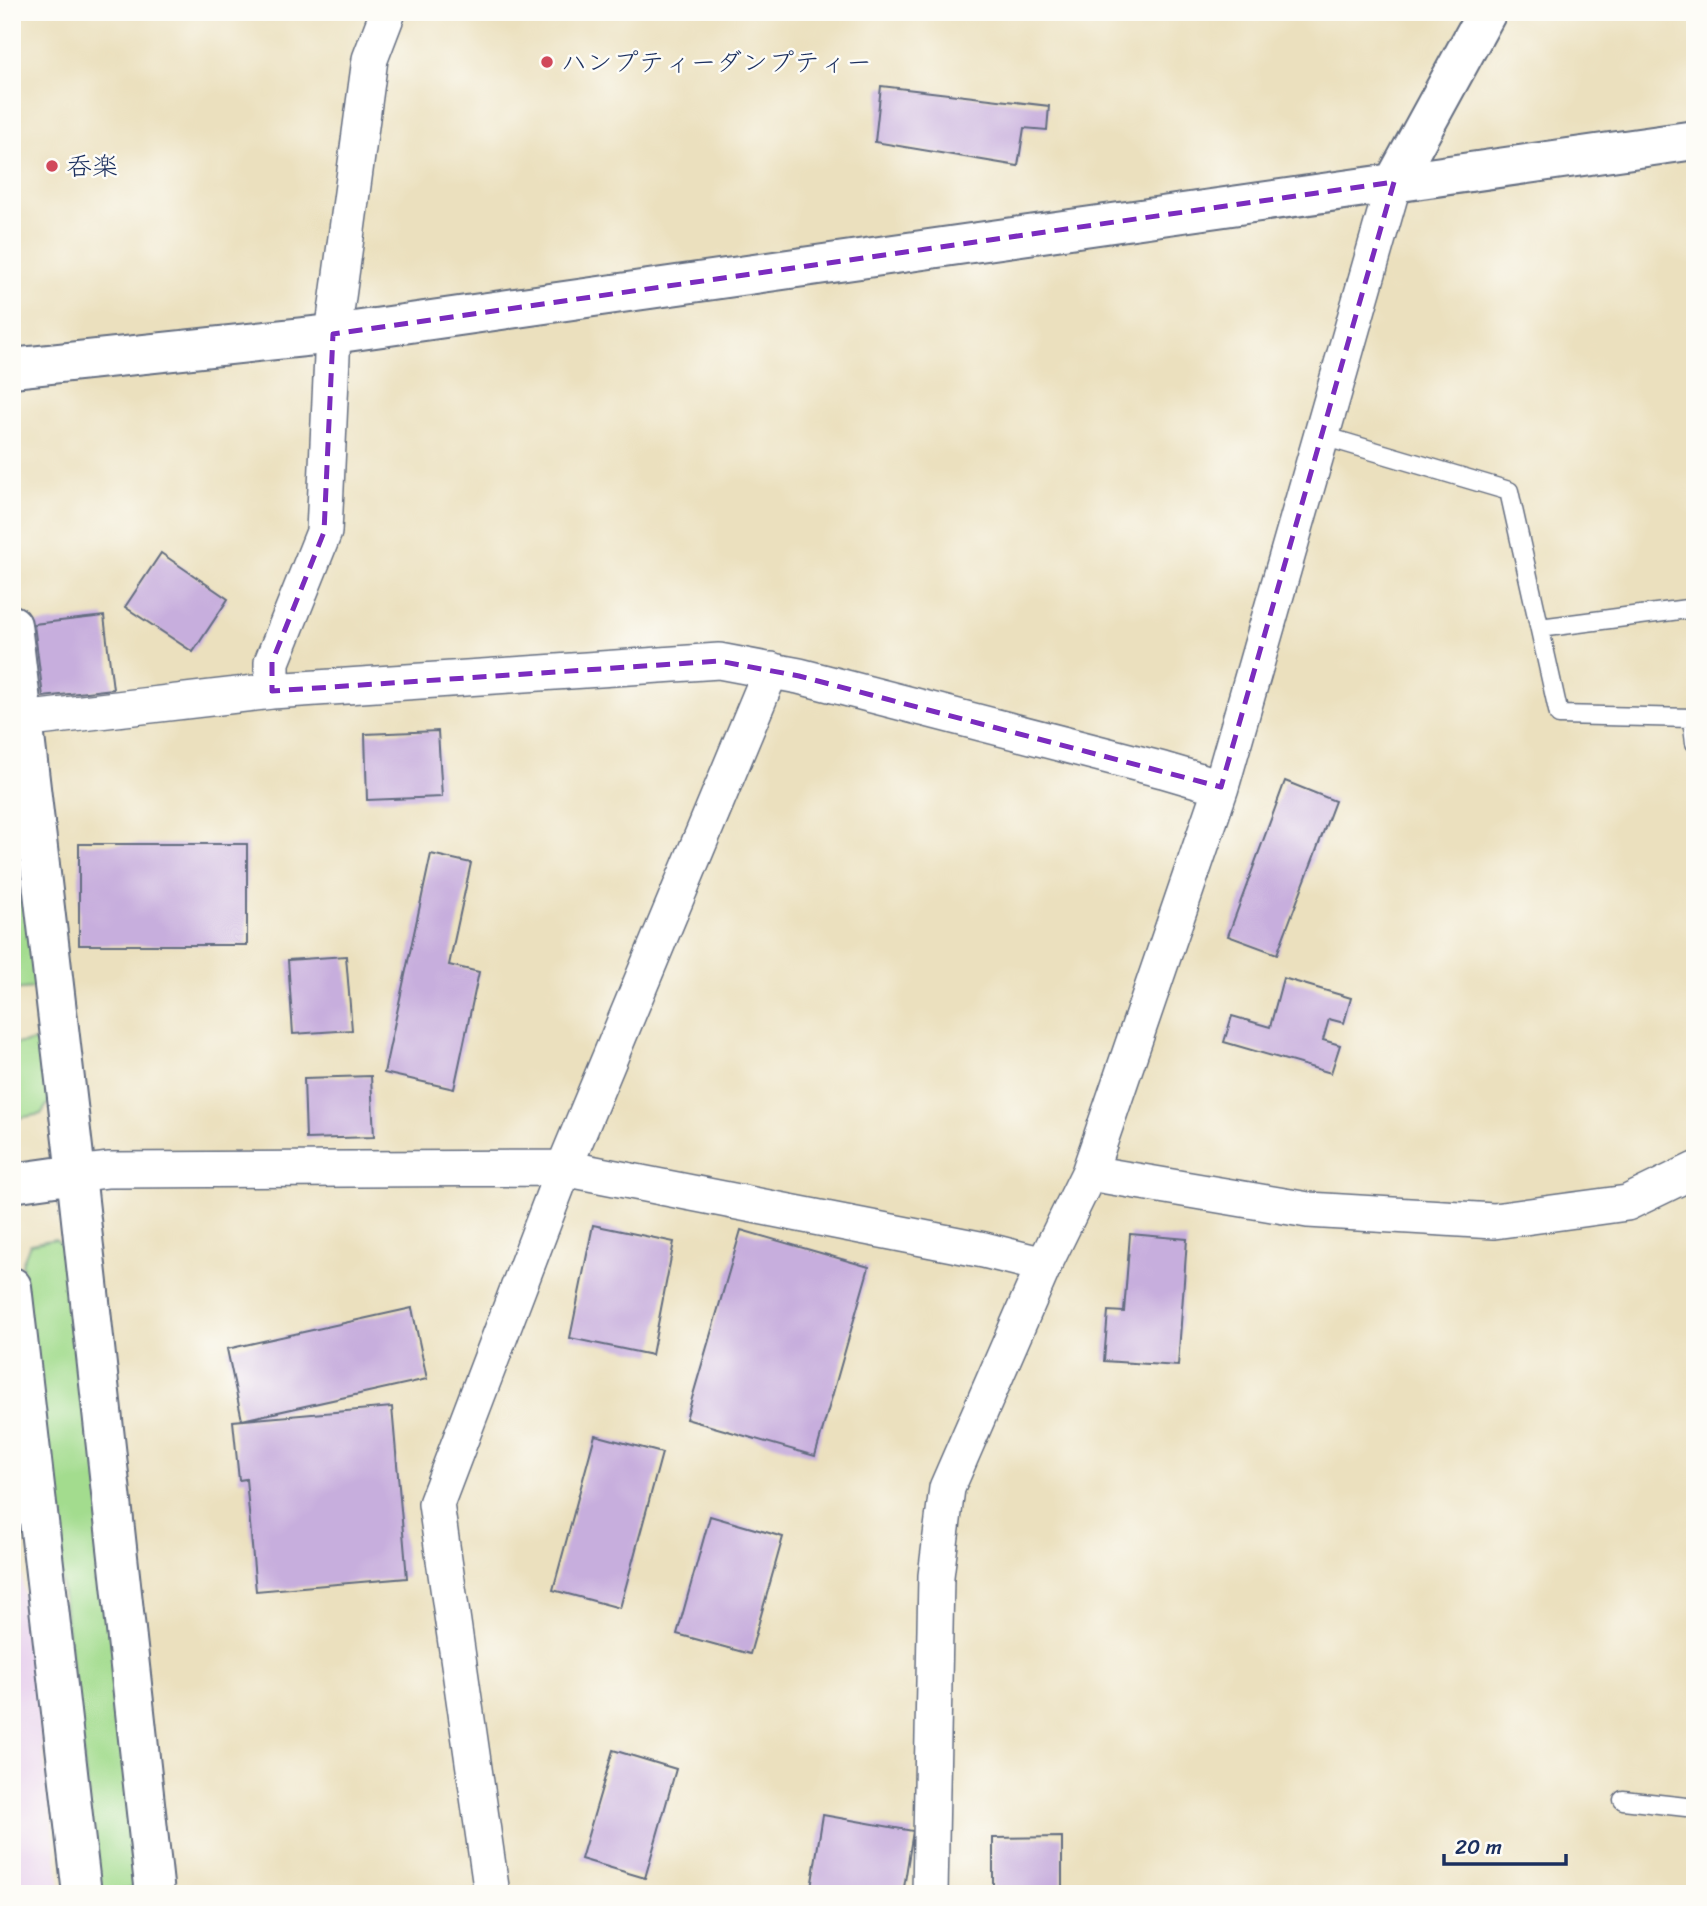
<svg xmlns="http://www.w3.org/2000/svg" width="1707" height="1906" font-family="Sriracha,'Klee One',sans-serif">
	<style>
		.built { fill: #e8d2ee }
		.green { fill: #a3dc8e; stroke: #5f8676; stroke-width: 2 }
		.building { fill: #c7aedd }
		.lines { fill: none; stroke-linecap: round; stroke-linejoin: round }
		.service-casing { stroke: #646d80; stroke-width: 21 }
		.minor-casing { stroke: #646d80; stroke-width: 38 }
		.tertiary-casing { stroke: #646d80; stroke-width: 42 }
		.service { stroke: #fff; stroke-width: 18 }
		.minor { stroke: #fff; stroke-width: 35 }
		.tertiary { stroke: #fff; stroke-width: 38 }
		.marked { fill: none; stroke: #7b2cbf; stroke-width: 5; stroke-dasharray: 14 9; stroke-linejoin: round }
		.poi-dot { fill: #d1495b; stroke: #fdfcf7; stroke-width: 2.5 }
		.labels { text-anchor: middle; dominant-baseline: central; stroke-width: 5; stroke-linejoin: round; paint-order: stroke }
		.poi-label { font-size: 26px; fill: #1b2f5e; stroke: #fdfcf7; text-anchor: start }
	</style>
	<rect width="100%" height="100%" fill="#fdfcf7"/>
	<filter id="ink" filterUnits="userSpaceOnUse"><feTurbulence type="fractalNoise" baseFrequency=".0143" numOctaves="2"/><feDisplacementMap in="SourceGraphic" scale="14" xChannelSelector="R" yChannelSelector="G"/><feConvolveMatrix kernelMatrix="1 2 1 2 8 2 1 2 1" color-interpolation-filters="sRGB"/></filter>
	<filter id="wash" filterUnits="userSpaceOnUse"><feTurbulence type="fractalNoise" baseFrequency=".00686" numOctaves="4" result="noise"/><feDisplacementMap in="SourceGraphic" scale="28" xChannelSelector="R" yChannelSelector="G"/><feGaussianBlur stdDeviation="1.57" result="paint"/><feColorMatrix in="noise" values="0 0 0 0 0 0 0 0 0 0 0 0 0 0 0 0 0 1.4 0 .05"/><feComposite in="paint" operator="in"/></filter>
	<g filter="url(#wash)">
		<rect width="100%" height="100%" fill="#ebe0be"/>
		<path class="built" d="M 12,1497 L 61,1894 L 12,1894 Z"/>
		<path class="green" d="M 12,769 L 44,987 L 12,990 Z
			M 49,1040 L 55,1093 L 41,1114 L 19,1118 L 12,1110 L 12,1044 Z
			M 55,1239 L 73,1253 L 146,1885 L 100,1894 L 22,1264 L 30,1244 Z"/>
		<g id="blocks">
			<path class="building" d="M 881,86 L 1049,106 L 1047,130 L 1024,128 L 1018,166 L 875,142 Z
				M 161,553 L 228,599 L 193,652 L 125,607 Z
				M 104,616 L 113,689 L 43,697 L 34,624 Z
				M 438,731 L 442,797 L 367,800 L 365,734 Z
				M 1285,781 L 1335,801 L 1277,954 L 1228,936 Z
				M 79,844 L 247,844 L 247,945 L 79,945 Z
				M 431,854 L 471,863 L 449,965 L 479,972 L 454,1089 L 384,1073 Z
				M 346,956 L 352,1030 L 293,1034 L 288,960 Z
				M 1283,978 L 1351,998 L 1344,1023 L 1329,1019 L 1323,1040 L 1340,1045 L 1331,1073 L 1224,1042 L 1232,1016 L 1270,1027 Z
				M 371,1076 L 374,1137 L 306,1139 L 304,1078 Z
				M 593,1225 L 674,1242 L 652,1355 L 570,1338 Z
				M 741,1230 L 869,1267 L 815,1456 L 686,1419 Z
				M 1130,1234 L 1187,1239 L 1178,1366 L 1104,1361 L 1108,1311 L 1124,1312 Z
				M 412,1308 L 427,1379 L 242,1420 L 227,1349 Z
				M 392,1407 L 407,1578 L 256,1591 L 246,1479 L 239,1480 L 233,1421 Z
				M 595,1435 L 662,1453 L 620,1608 L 553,1590 Z
				M 710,1516 L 783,1537 L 750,1654 L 677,1634 Z
				M 613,1750 L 676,1769 L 645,1878 L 581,1859 Z
				M 823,1815 L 913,1831 L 903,1894 L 810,1894 Z
				M 1062,1837 L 1062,1894 L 993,1894 L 993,1838 Z"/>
		</g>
	</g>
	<g filter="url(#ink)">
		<use href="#blocks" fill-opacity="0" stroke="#646d80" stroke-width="2"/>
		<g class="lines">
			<defs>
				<path id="service" d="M 1323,436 L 1509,491 L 1559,715 L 1692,718 L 1695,743
					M 1540,628 L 1695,608
					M 1623,1800 L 1695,1808"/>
				<path id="minor" d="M 272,691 L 272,662 L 324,532 L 333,334 L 370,59 L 388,12
					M 12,723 L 39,718 L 272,691 L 719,661 L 799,676 L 1163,770 L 1221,787
					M 1089,1173 L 1308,1210 L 1494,1221 L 1627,1203 L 1695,1170
					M 76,1174 L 108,1170 L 564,1168 L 984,1250 L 1044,1265
					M 492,1894 L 436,1504 L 564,1168 L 771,670
					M 930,1894 L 936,1576 L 947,1488 L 1044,1265 L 1089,1173 L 1221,787 L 1394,182"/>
				<path id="tertiary" d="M 1394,182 L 1487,12
					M 12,368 L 333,334 L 1695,140
					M 12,625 L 76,1174 L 155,1894
					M 12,1183 L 76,1174
					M 12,1287 L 82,1894"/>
			</defs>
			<use href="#service" class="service-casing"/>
			<use href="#minor" class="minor-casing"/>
			<use href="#tertiary" class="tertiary-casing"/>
			<use href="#service" class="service"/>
			<use href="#minor" class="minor"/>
			<use href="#tertiary" class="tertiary"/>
		</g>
	</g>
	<path class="marked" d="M 1394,182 L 1221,787 L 799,676 L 719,661 L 272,691 L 272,662 L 324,532 L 333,334 Z"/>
	<g class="poi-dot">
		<circle cx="547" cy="62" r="7"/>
		<circle cx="52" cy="166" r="7"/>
	</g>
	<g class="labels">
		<g class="poi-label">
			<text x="561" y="62">ハンプティーダンプティー</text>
			<text x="66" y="166">呑楽</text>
		</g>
	</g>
	<rect width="1707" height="1906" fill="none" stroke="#fdfcf7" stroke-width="42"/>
	<path d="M1444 1854v10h122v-10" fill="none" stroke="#1b2f5e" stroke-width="3.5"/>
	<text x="1455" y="1854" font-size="21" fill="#1b2f5e" stroke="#fdfcf7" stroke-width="5" paint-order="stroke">20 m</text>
</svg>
